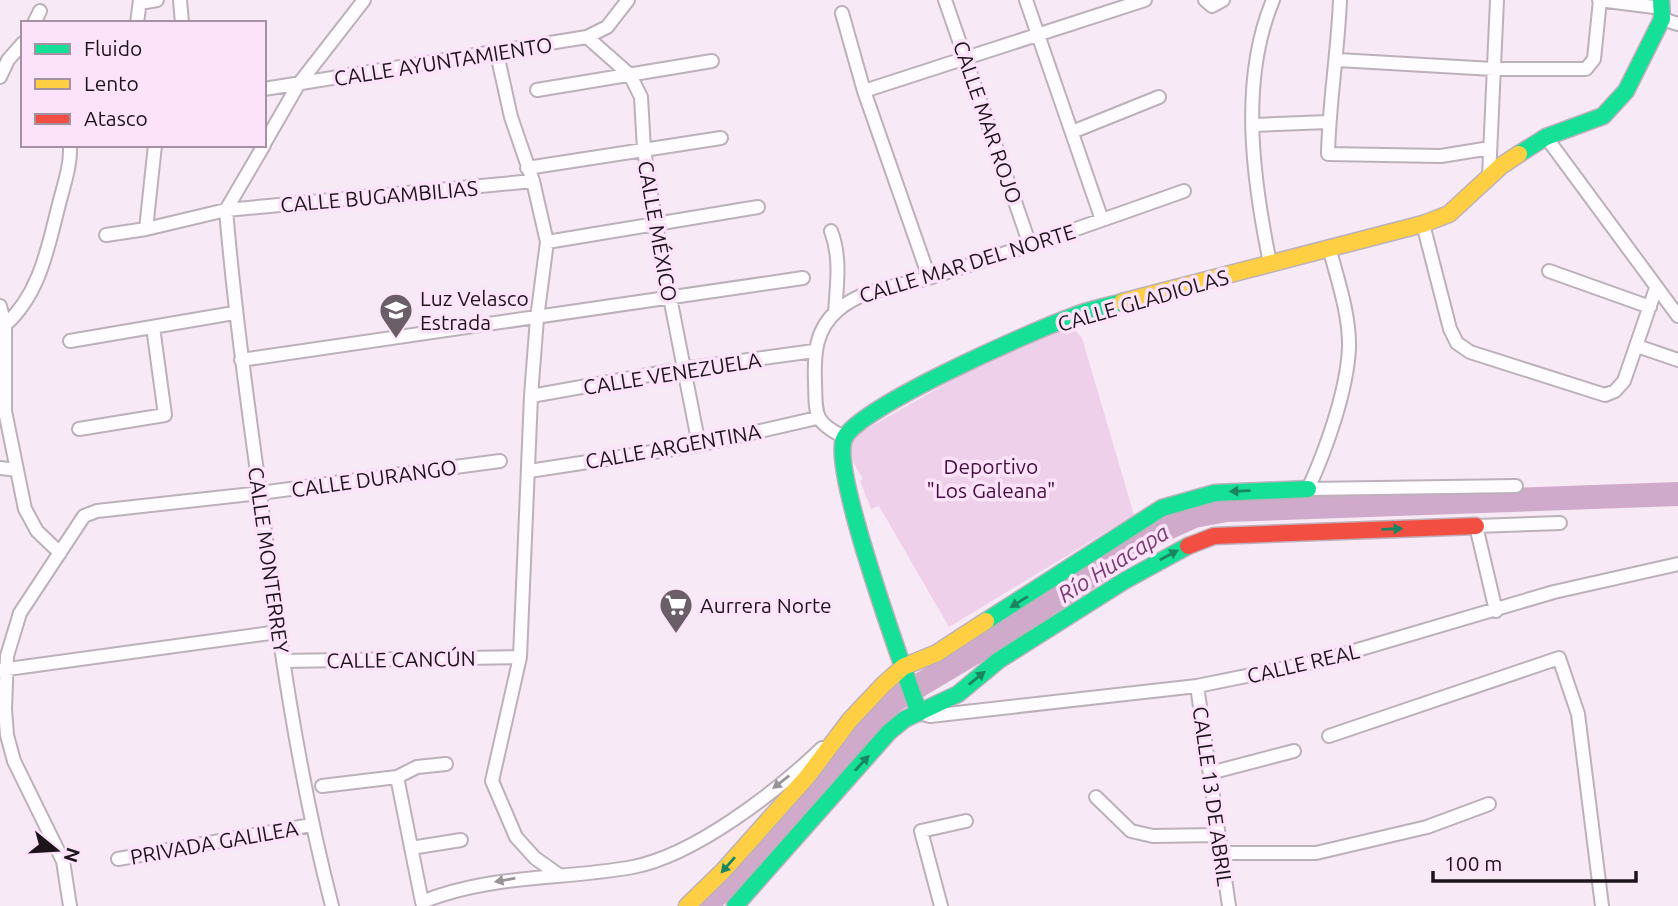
<svg xmlns="http://www.w3.org/2000/svg" width="1678" height="906" font-family="Ubuntu,sans-serif">
	<style>
		.green { fill: #efd0eb }
		.lines { fill: none; stroke-linecap: round; stroke-linejoin: round }
		.river { stroke: #d0aaca; stroke-width: 24 }
		.street-casing { stroke: #bcb1bb; stroke-width: 16 }
		.fast-casing { stroke: #bcb1bb; stroke-width: 19 }
		.slow-casing { stroke: #bcb1bb; stroke-width: 19 }
		.jam-casing { stroke: #bcb1bb; stroke-width: 19 }
		.street { stroke: #fefcfe; stroke-width: 12 }
		.fast { stroke: #16e098; stroke-width: 16 }
		.slow { stroke: #ffcf43; stroke-width: 16 }
		.jam { stroke: #f24e42; stroke-width: 16 }
		.oneway { fill: #1a8560 }
		.oneway2 { fill: #999498 }
		.labels { text-anchor: middle; dominant-baseline: central; stroke-width: 7; stroke-linejoin: round; paint-order: stroke }
		.street-label { font-size: 21px; fill: #1e151c; stroke: #fde3f9 }
		.poi-label { font-size: 21px; fill: #1e151c; stroke: #fde3f9; text-anchor: start }
		.park-label { font-size: 21px; fill: #480e44; stroke: #fde3f9 }
		.water-label { font-size: 23px; font-style: italic; fill: #793d73; stroke: #fde3f9 }
	</style>
	<rect width="100%" height="100%" fill="#f7e9f5"/>
	<path class="green" d="M 1063,317 L 1082,338 L 1134,515 L 949,627 L 879,506 L 871,509 L 860,481 L 863,479 L 842,443 Z"/>
	<g class="lines">
		<path class="river" d="M 705,906 L 736,877 L 893,701 L 977,651 L 1152,535 L 1194,516 L 1226,510 L 1678,494"/>
		<defs>
			<path id="street" d="M 180,0 L 182,23
				M 945,0 L 1030,245
				M 1026,0 L 1102,220
				M 1205,0 L 1212,6 L 1223,0
				M 1340,0 C 1338,52 1329,103 1328,154 L 1441,156 L 1490,148
				M 1599,0 L 1662,8
				M 140,3 L 157,0
				M 842,13 L 864,91 L 929,277
				M 1662,19 L 1678,24
				M 34,23 L 40,11
				M 137,23 L 140,0
				M 587,37 L 630,75 L 641,97 L 644,150 L 656,226 L 699,445
				M 497,54 L 511,117 L 533,181 L 547,242 L 537,318 L 531,396 L 520,657 L 492,781 L 516,837 L 535,858 L 559,875
				M 1338,60 L 1493,69 L 1586,69 L 1594,59 L 1600,0
				M 0,77 L 8,60 L 23,43
				M 264,89 L 587,37 L 607,27 L 628,0
				M 537,90 L 712,61
				M 864,91 L 1145,0
				M 1254,125 L 1328,122
				M 1072,132 L 1159,97
				M 1546,137 L 1678,316
				M 264,144 L 298,85 L 364,0
				M 527,168 L 721,138
				M 1489,177 L 1497,0
				M 226,210 C 234,305 247,399 260,494 C 278,633 297,771 332,906
				M 226,210 L 264,145
				M 1423,224 L 1450,329 L 1457,343 L 1470,352 L 1605,395 L 1615,391 L 1624,381 L 1656,288
				M 146,229 L 155,145
				M 831,231 C 841,257 837,284 835,312
				M 106,235 L 146,229 L 226,210 L 533,181
				M 547,242 L 758,207
				M 1329,247 C 1337,278 1350,315 1349,348 C 1347,391 1326,450 1308,489 L 1516,486
				M 1270,263 C 1253,180 1239,81 1273,0
				M 1549,271 L 1650,307
				M 0,306 L 5,325 L 5,411 L 25,509 L 37,531 L 60,553
				M 5,325 C 40,294 48,247 59,204 C 64,184 71,166 70,145
				M 70,341 L 234,313
				M 1637,346 L 1678,360
				M 241,360 L 803,278
				M 531,396 L 682,369 L 814,351
				M 79,429 L 165,415 L 153,327
				M 844,437 C 813,422 816,414 815,382 C 814,355 815,329 838,310 C 863,288 901,286 932,277 C 1017,250 1100,221 1184,191
				M 0,468 L 17,470
				M 529,471 L 699,445 L 817,418
				M 1496,611 L 1476,526 L 1560,523
				M 283,661 L 520,657
				M 0,670 L 278,632
				M 1197,686 L 1229,906
				M 919,713 L 930,716 L 1197,686 L 1320,661 L 1554,592 L 1678,564
				M 1329,736 L 1559,658 L 1578,714 L 1602,906
				M 1210,773 L 1294,751
				M 397,777 L 422,902
				M 322,786 L 397,777 L 417,767 L 446,764
				M 1096,797 L 1131,831 L 1153,836 L 1217,835
				M 411,848 L 461,840
				M 1219,853 L 1316,853 L 1427,827 L 1489,804
				M 118,859 L 311,825
				M 422,902 C 491,874 561,880 633,867 C 695,855 776,792 822,748
				M 70,906 L 63,861 L 14,761 L 7,735 L 5,709 L 7,656 L 20,613 L 84,516 L 97,511 L 260,493 L 500,461
				M 941,906 L 921,831 L 966,821"/>
			<path id="fast" d="M 1519,154 L 1546,137 L 1603,116 L 1626,91 L 1662,19 L 1661,0
				M 986,621 L 1162,508 L 1215,493 L 1308,489
				M 919,713 C 904,669 831,472 844,439 C 856,408 1033,331 1071,317 C 1087,310 1105,307 1122,302
				M 735,906 L 889,732 L 905,719 L 958,694 L 999,660 L 1124,581 L 1188,546"/>
			<path id="slow" d="M 1122,302 L 1423,224 L 1449,214 L 1501,166 L 1519,154
				M 687,906 L 723,871 L 807,777 L 850,720 L 883,685 L 903,667 L 937,653 L 986,621"/>
			<path id="jam" d="M 1188,546 L 1214,536 L 1476,526"/>
		</defs>
		<use href="#street" class="street-casing"/>
		<use href="#fast" class="fast-casing"/>
		<use href="#slow" class="slow-casing"/>
		<use href="#jam" class="jam-casing"/>
		<use href="#street" class="street"/>
		<use href="#fast" class="fast"/>
		<use href="#slow" class="slow"/>
		<use href="#jam" class="jam"/>
	</g>
	<defs><path id="oneway-solid" d="M-6-.8H1V-3.2L6.5 0L1 3.2V.8H-6Z" transform="scale(1.75)"/></defs>
	<g class="oneway">
		<use href="#oneway-solid" transform="translate(1240 491) rotate(178)"/>
		<use href="#oneway-solid" transform="translate(1392 529) rotate(-2)"/>
		<use href="#oneway-solid" transform="translate(1169 555) rotate(-28)"/>
		<use href="#oneway-solid" transform="translate(1019 602) rotate(148)"/>
		<use href="#oneway-solid" transform="translate(977 678) rotate(-39)"/>
		<use href="#oneway-solid" transform="translate(862 763) rotate(-47)"/>
		<use href="#oneway-solid" transform="translate(728 865) rotate(131)"/>
	</g>
	<g class="oneway2">
		<use href="#oneway-solid" transform="translate(781 782) rotate(142)"/>
		<use href="#oneway-solid" transform="translate(505 880) rotate(170)"/>
	</g>
	<defs>
		<symbol id="school-pin" viewBox="-11 -11 22 30"><path d="M0 17L-7.5 6A9.5 9.5 0 1 1 7.5 6Z" fill="#6a5f68" stroke="#fde3f9"/><path d="M0-5L7-2L0 1L-7-2ZM-4 1L0 2.5L4 1V4Q0 6-4 4Z" fill="#fff"/></symbol>
		<symbol id="supermarket-pin" viewBox="-11 -11 22 30"><path d="M0 17L-7.5 6A9.5 9.5 0 1 1 7.5 6Z" fill="#6a5f68" stroke="#fde3f9"/><path d="M-6-5.5h2.5l.6 2H6L4.5 2H-2.5L-4.4-4H-6ZM-1.5 3.2a1.3 1.3 0 1 0 .1 0ZM3 3.2a1.3 1.3 0 1 0 .1 0Z" fill="#fff"/></symbol>
	</defs>
	<g fill-rule="evenodd">
		<use href="#school-pin" x="377" y="291" width="38" height="52"/>
		<use href="#supermarket-pin" x="657" y="586" width="38" height="52"/>
	</g>
	<g class="labels">
		<g class="street-label">
			<text transform="translate(443 61) rotate(-9)">CALLE AYUNTAMIENTO</text>
			<text transform="translate(988 122) rotate(71)">CALLE MAR ROJO</text>
			<text transform="translate(379 196) rotate(-5)">CALLE BUGAMBILIAS</text>
			<text transform="translate(658 231) rotate(80)">CALLE MÉXICO</text>
			<text transform="translate(967 263) rotate(-17)">CALLE MAR DEL NORTE</text>
			<text transform="translate(1143 300) rotate(-16)">CALLE GLADIOLAS</text>
			<text transform="translate(672 373) rotate(-9)">CALLE VENEZUELA</text>
			<text transform="translate(673 446) rotate(-10)">CALLE ARGENTINA</text>
			<text transform="translate(374 478) rotate(-8)">CALLE DURANGO</text>
			<text transform="translate(269 560) rotate(82)">CALLE MONTERREY</text>
			<text transform="translate(401 659) rotate(-1)">CALLE CANCÚN</text>
			<text transform="translate(1303 663) rotate(-13)">CALLE REAL</text>
			<text transform="translate(1213 796) rotate(82)">CALLE 13 DE ABRIL</text>
			<text transform="translate(214 842) rotate(-10)">PRIVADA GALILEA</text>
		</g>
		<g class="poi-label">
			<text x="420" y="298">Luz Velasco<tspan x="420" dy="24">Estrada</tspan></text>
			<text x="700" y="605">Aurrera Norte</text>
		</g>
		<g class="park-label">
			<text x="991" y="466">Deportivo<tspan x="991" dy="24">"Los Galeana"</tspan></text>
		</g>
		<g class="water-label">
			<text transform="translate(1113 563) rotate(-32)">Río Huacapa</text>
		</g>
	</g>
	<rect x="21" y="21" width="245" height="126" fill="#fde3f9" stroke="#a491a1" stroke-width="2"/>
	<rect x="35" y="44" width="35" height="10" fill="#16e098" stroke="#a491a1" stroke-width="2"/>
	<text x="84" y="56" font-size="21" fill="#1e151c">Fluido</text>
	<rect x="35" y="79" width="35" height="10" fill="#ffcf43" stroke="#a491a1" stroke-width="2"/>
	<text x="84" y="91" font-size="21" fill="#1e151c">Lento</text>
	<rect x="35" y="114" width="35" height="10" fill="#f24e42" stroke="#a491a1" stroke-width="2"/>
	<text x="84" y="126" font-size="21" fill="#1e151c">Atasco</text>
	<g transform="translate(56 850) rotate(108)" stroke="#fde3f9" stroke-width="5" paint-order="stroke">
	<path d="M0-5L12 26L0 18L-12 26Z" fill="#1e151c"/>
	<text y="-10" font-size="19" font-weight="bold" text-anchor="middle" fill="#1e151c">N</text>
	</g>
	<path d="M1433 871v10h203v-10" fill="none" stroke="#1e151c" stroke-width="3.5"/>
	<text x="1444" y="871" font-size="21" fill="#1e151c" stroke="#fde3f9" stroke-width="5" paint-order="stroke">100 m</text>
</svg>
